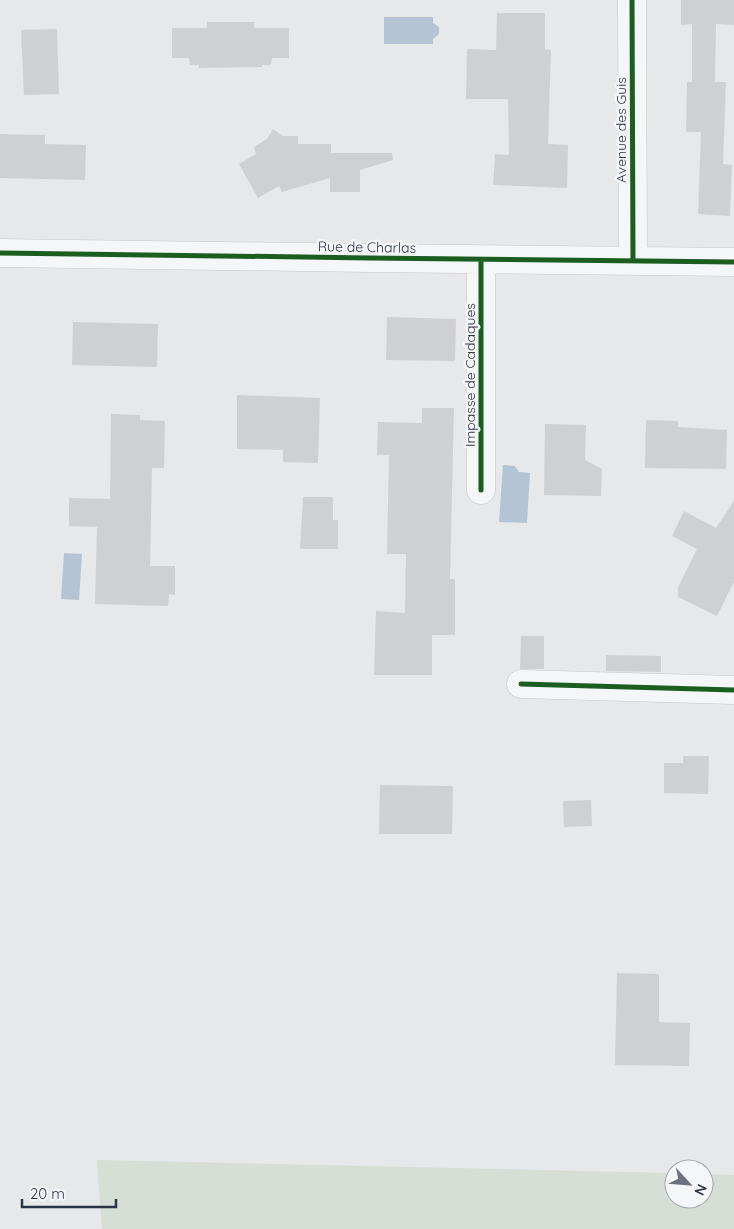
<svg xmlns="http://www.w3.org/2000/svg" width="734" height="1229" font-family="Quicksand,sans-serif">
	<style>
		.green { fill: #d6ded6 }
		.water { fill: #b4c4d5 }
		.building { fill: #ced0d3 }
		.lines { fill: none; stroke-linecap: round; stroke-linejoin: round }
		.minor-casing { stroke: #c4c6c8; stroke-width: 29 }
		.minor { stroke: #f5f6f7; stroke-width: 28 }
		.cycleway-casing { stroke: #f4f6f9; stroke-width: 8 }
		.cycleway { stroke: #1b5e20; stroke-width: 5 }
		.labels { text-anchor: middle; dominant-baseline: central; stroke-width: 5; stroke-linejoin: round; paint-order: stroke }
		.street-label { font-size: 14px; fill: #2b3445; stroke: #f4f6f9 }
	</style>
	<rect width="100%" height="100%" fill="#e6e8ea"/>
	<path class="green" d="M 97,1160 L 674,1173 L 674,1199 L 704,1199 L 704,1174 L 734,1175 L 734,1229 L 102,1229 Z"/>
	<path class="water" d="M 384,17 L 433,17 L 433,23 L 439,27 L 439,34 L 433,39 L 433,44 L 384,44 Z
		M 503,465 L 515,466 L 519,472 L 530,473 L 527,523 L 499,522 Z
		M 64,553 L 82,554 L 79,600 L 61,599 Z"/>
	<path class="building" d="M 681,0 L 734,0 L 734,25 L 716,24 L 715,82 L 726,82 L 723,164 L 732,165 L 730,216 L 698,214 L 701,132 L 686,132 L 687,82 L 692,82 L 692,24 L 681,25 Z
		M 497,13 L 545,13 L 545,49 L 551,50 L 548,144 L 568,145 L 567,188 L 493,185 L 495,154 L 509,155 L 508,99 L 466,99 L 467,49 L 496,50 Z
		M 207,22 L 254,22 L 254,28 L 289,28 L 289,58 L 272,58 L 271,65 L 262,65 L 262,67 L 199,68 L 199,65 L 190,65 L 189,58 L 172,58 L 172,28 L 207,28 Z
		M 57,29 L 59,94 L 24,95 L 21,30 Z
		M 273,129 L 283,136 L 298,136 L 298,144 L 331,144 L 331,153 L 392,153 L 393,160 L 360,170 L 360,192 L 330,192 L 330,178 L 282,192 L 279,186 L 258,198 L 239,164 L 256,154 L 254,147 L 267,139 Z
		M 0,134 L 45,135 L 45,144 L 86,145 L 85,180 L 0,178 Z
		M 387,317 L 456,319 L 455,361 L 386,360 Z
		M 73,322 L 158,324 L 157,367 L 72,365 Z
		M 237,395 L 320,398 L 318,463 L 283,462 L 283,450 L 237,449 Z
		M 422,408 L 454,408 L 450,579 L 455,579 L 455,635 L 432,635 L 432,675 L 374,675 L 376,611 L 405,613 L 406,554 L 387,554 L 389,455 L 377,455 L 378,422 L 422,423 Z
		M 111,414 L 140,415 L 140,420 L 165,421 L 164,468 L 152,468 L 150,566 L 175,566 L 175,595 L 169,594 L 168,606 L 95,604 L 97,527 L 69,526 L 69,498 L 110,499 Z
		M 646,420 L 678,421 L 678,427 L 727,430 L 726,469 L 645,468 Z
		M 545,424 L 586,425 L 585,460 L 602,469 L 601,496 L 544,495 Z
		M 303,497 L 333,497 L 333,520 L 338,520 L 338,549 L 300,549 Z
		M 734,501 L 734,582 L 717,616 L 678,597 L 678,587 L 697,549 L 672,536 L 684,511 L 716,528 Z
		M 521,636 L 544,636 L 544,669 L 520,669 Z
		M 606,655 L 661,656 L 661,672 L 606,671 Z
		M 683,756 L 709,756 L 708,794 L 664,793 L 664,763 L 683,763 Z
		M 380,785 L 453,786 L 452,834 L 379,834 Z
		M 591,800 L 592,826 L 564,827 L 563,801 Z
		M 617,973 L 659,974 L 659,1022 L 690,1023 L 689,1066 L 615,1065 Z"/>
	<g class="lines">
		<defs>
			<path id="minor" d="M 632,0 L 633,259
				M 0,253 C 245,257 489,259 734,262
				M 481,261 L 481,490
				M 521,684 L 734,690"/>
		</defs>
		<use href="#minor" class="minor-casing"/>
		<use href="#minor" class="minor"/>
		<defs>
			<path id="cycleway" d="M 632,0 L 633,259
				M 0,253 C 245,257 489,259 734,262
				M 481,261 L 481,490
				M 521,684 L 734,690"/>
		</defs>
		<use href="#cycleway" class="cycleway-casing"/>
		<use href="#cycleway" class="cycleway"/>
	</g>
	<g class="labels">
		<g class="street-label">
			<text transform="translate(621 130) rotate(-90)">Avenue des Guis</text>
			<text transform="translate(367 247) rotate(1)">Rue de Charlas</text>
			<text transform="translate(470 375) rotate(-90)">Impasse de Cadaques</text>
		</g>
	</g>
	<g transform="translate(689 1184) rotate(116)"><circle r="24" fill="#f4f6f9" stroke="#a4a8b1"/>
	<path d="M0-4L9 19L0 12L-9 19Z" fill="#6c737f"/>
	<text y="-8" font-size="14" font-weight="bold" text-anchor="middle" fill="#2b3445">N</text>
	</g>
	<path d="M22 1199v8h94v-8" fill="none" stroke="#2b3445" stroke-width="2.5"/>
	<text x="30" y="1199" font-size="15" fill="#2b3445" stroke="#f4f6f9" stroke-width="4" paint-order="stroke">20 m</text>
</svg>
